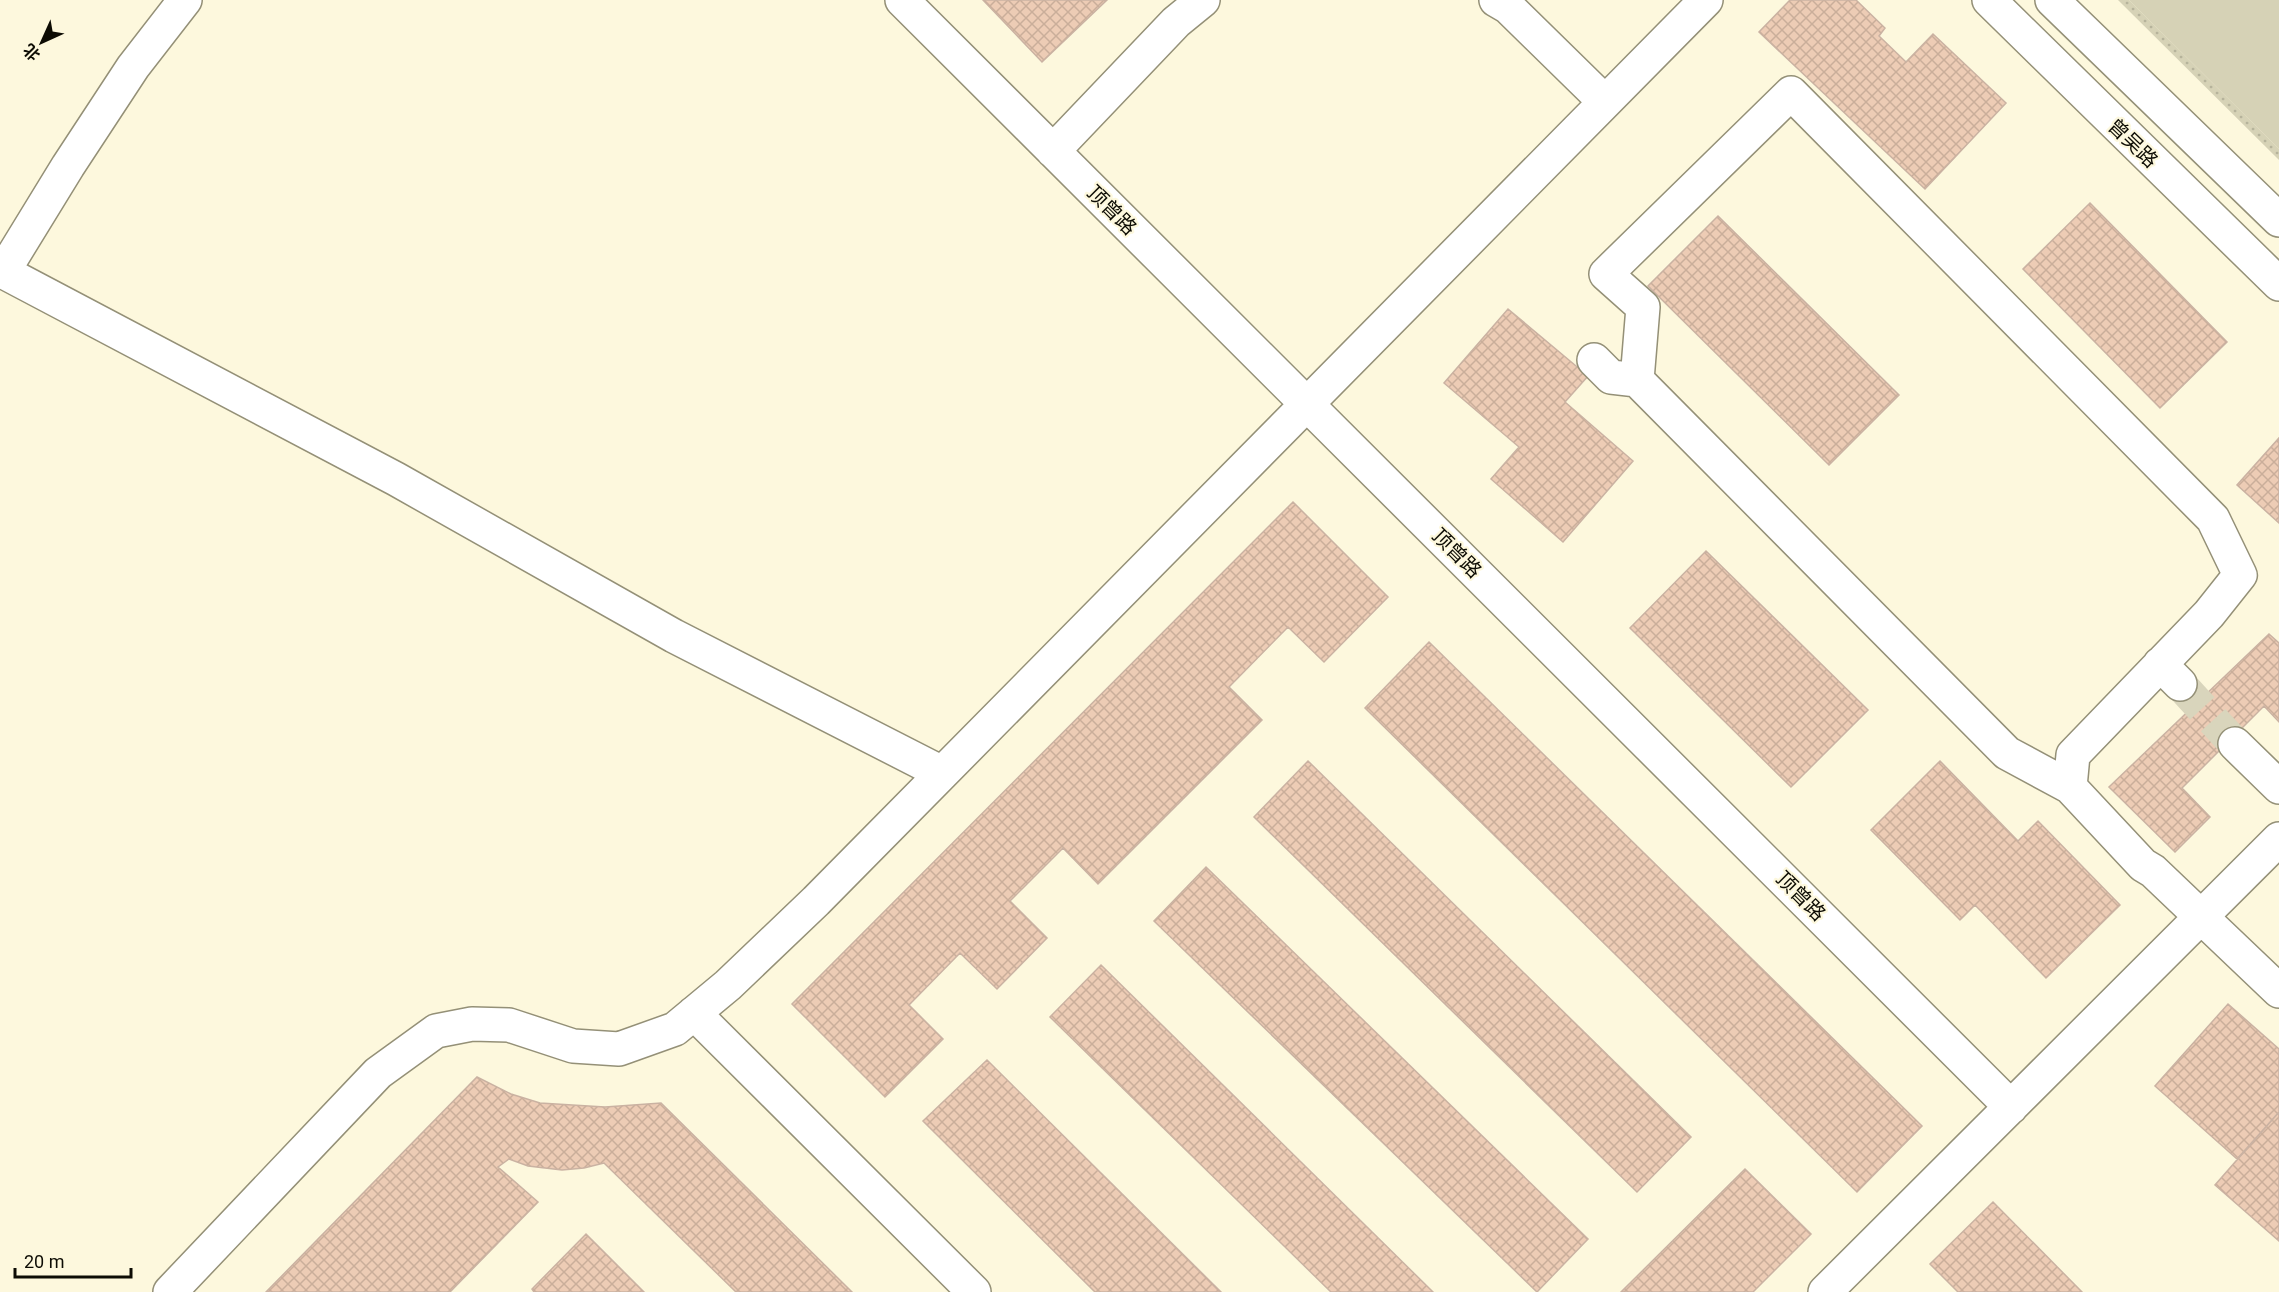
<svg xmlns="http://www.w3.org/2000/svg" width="2279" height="1292" font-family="Roboto,'Noto Sans SC',sans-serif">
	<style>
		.grass { fill: url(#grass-dots) }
		.pitch { fill: #d6d2b6 }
		.building { fill: url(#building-cross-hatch); stroke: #cab2a2; stroke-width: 1.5 }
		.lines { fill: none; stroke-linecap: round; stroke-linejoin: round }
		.minor-tunnel { stroke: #d9d5bc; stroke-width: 33; stroke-dasharray: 33 16; stroke-linecap: butt }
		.minor-casing { stroke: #949077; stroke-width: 36 }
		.minor { stroke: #fff; stroke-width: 33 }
		.labels { text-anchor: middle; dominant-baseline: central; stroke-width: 4.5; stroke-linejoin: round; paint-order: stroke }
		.street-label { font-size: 20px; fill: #0d0c04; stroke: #fdf8dd }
	</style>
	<defs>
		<pattern id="grass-dots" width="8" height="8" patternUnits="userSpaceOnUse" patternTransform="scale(1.5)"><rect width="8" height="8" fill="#d6d2b6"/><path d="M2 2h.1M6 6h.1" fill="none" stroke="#b6b39b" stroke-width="1.8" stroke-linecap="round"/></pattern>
		<pattern id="building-cross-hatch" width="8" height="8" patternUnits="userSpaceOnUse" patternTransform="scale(1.5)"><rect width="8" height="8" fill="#edccb5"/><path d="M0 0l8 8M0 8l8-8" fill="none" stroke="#caae9a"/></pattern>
	</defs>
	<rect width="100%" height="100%" fill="#fdf8dd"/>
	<path class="grass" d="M 2118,0 L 2129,0 L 2279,149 L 2279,160 Z"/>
	<path class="pitch" d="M 2129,0 L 2279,0 L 2279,149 Z"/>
	<path class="building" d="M 983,0 L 1107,0 L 1042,62 Z
		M 1790,0 L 1856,0 L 1885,28 L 1879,36 L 1906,62 L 1933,34 L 2006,103 L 1925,189 L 1759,32 Z
		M 2090,203 L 2227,342 L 2160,408 L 2023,269 Z
		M 1718,216 L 1899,395 L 1829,465 L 1648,286 Z
		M 1508,309 L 1588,376 L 1565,402 L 1633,461 L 1563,542 L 1491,479 L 1519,447 L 1444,383 Z
		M 2279,438 L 2279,523 L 2237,485 Z
		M 1293,502 L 1388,597 L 1324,662 L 1288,627 L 1229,687 L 1262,720 L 1098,884 L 1063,848 L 1010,901 L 1047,938 L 997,989 L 960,953 L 909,1005 L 943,1039 L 885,1097 L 792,1004 Z
		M 1706,551 L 1868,710 L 1791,787 L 1630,628 Z
		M 2269,634 L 2279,643 L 2279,722 L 2264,706 L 2182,788 L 2210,817 L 2175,852 L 2109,787 Z
		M 1429,642 L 1922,1126 L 1857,1192 L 1365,708 Z
		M 1308,761 L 1691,1137 L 1637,1192 L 1254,817 Z
		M 1940,761 L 2018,841 L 2038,821 L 2120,905 L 2046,978 L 1975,905 L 1960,920 L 1871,830 Z
		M 1206,867 L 1588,1239 L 1537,1292 L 1154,921 Z
		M 1101,965 L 1433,1292 L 1331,1292 L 1050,1017 Z
		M 2228,1004 L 2279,1049 L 2279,1112 L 2237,1159 L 2155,1086 Z
		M 987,1060 L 1221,1292 L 1095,1292 L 923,1121 Z
		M 477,1077 L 511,1094 L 540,1103 L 605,1107 L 661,1103 L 852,1292 L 736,1292 L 604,1163 L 584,1168 L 562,1170 L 528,1166 L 509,1159 L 498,1167 L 538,1202 L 450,1292 L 266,1292 Z
		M 2279,1112 L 2279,1241 L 2215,1185 Z
		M 1745,1169 L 1811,1234 L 1753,1292 L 1621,1292 Z
		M 1993,1202 L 2082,1292 L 1958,1292 L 1930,1264 Z
		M 586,1234 L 644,1292 L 534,1292 L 532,1289 Z"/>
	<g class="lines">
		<path class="minor-tunnel" d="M 2180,684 L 2235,744"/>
		<defs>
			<path id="minor" d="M 902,0 L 2011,1107
				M 1496,0 L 1508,7 L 1605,102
				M 1989,0 L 2279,284
				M 2052,0 L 2279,220
				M 1053,151 L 1176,22 L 1203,0
				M 0,270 L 396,479 L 674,636 L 942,773
				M 3,272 L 68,166 L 133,67 L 185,0
				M 1594,360 L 1611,377 L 1637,380 L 2007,753 L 2070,787 L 2143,865 L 2153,871 L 2279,991
				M 1637,380 L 1643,307 L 1606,274 L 1791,93 L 2213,519 L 2240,575 L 2209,614 L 2073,755 L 2070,787
				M 2160,664 L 2180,684
				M 2235,744 L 2279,787
				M 694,1013 L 974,1292
				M 170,1292 L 378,1073 L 436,1031 L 472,1024 L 509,1025 L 573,1046 L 619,1049 L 675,1029 L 728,985 L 816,901 L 1706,0
				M 1825,1292 L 2279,839"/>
		</defs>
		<use href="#minor" class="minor-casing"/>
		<use href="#minor" class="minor"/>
	</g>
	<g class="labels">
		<g class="street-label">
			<text transform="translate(2133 143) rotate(44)">曾吴路</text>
			<text transform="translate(1112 210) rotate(45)">顶曾路</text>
			<text transform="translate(1457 553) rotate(45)">顶曾路</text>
			<text transform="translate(1801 896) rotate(45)">顶曾路</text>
		</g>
	</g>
	<g transform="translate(42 42) rotate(225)" stroke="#fdf8dd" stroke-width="4.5" paint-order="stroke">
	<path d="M0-4.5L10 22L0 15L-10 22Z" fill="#0d0c04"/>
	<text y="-9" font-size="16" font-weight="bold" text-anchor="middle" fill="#0d0c04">北</text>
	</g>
	<path d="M15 1268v9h116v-9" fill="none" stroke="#0d0c04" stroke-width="3"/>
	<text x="24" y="1268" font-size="18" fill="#0d0c04" stroke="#fdf8dd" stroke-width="4.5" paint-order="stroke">20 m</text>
</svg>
